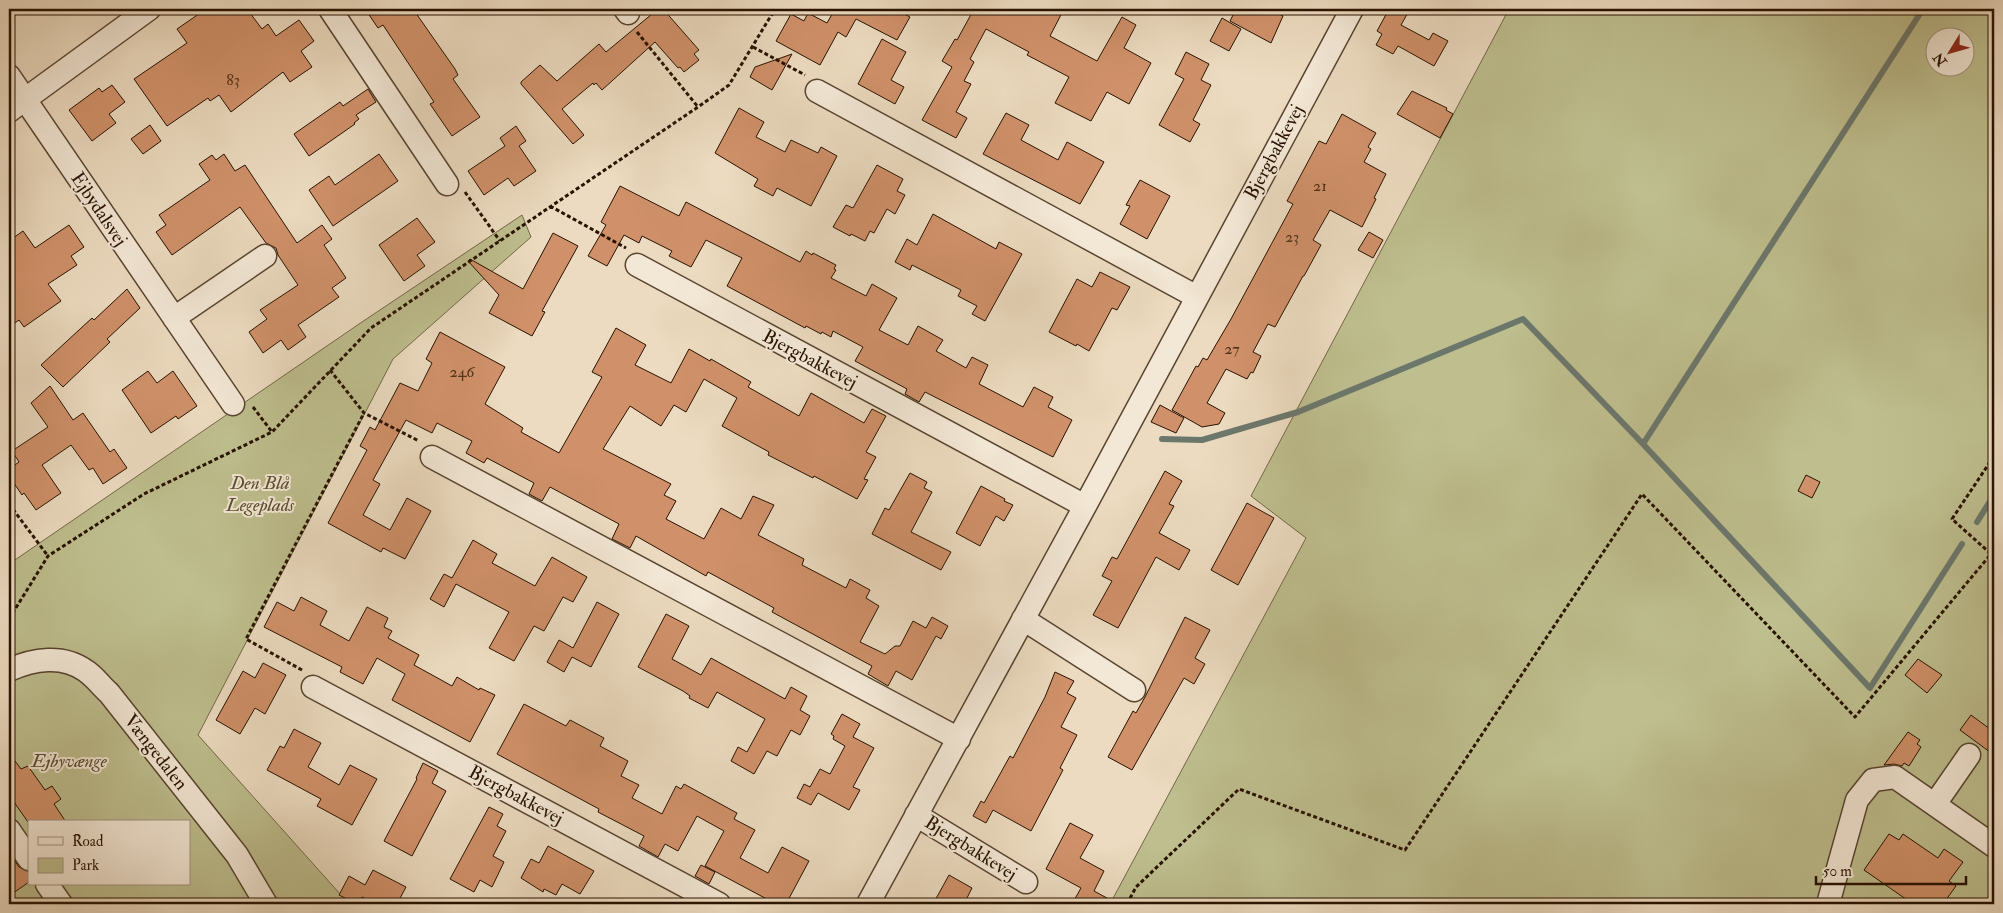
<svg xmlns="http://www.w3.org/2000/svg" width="2003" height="913" font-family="'IM FELL Double Pica',serif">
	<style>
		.green { fill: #bebe8e; stroke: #736847; fill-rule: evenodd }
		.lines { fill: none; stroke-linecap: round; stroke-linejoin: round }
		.stream { stroke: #6c776c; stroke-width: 6 }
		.building { fill: #d0916a; stroke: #281200 }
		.minor-casing { stroke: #594430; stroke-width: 25 }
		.path { stroke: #281200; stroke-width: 3; stroke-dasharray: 4 2.5; stroke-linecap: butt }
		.minor { stroke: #f3e8d6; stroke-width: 22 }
		.labels { text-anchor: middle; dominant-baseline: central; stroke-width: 4; stroke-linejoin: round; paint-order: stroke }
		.number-label { font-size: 16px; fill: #52321a }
		.street-label { font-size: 19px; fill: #281200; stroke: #f3e8d6 }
		.park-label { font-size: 19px; font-style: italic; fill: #5c4e32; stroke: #f3e8d6 }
	</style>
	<rect width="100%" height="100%" fill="#ecdbc0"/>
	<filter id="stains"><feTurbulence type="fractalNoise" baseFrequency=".004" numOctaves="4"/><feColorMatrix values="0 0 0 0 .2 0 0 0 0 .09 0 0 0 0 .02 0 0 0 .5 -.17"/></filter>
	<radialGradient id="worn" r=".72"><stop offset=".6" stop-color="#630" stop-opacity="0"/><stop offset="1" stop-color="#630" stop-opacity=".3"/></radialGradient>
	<path class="green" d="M 1509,9 L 1994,9 L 1994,904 L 1110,904 L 1306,538 L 1251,496 ZM 1936,38 L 1966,38 L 1966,68 L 1936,68 Z
		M 522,215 L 531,237 L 393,359 L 198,735 L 349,904 L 9,904 L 9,564 L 359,324 ZM 29,822 L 189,822 L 189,884 L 29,884 Z"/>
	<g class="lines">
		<path class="stream" d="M 1162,439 L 1202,440 L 1298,412 L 1523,319 L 1643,444 L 1870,688 L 1962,544
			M 1643,444 L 1923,9
			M 1977,522 L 1994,495"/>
	</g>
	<path class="building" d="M 206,9 L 247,9 L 262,29 L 268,24 L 276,36 L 299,20 L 314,41 L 301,51 L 312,67 L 290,82 L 283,72 L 231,112 L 219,95 L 210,101 L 208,98 L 167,126 L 134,79 L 187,43 L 177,29 Z
		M 365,9 L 413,9 L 455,69 L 458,75 L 453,79 L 480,117 L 452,136 L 430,104 L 434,102 L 383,25 L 378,28 Z
		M 658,9 L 663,9 L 699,50 L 694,54 L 699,60 L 684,72 L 680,67 L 678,68 L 655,42 L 602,90 L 596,83 L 594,85 L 593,83 L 562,109 L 584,135 L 573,144 L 521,84 L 521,82 L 540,65 L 557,81 L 599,44 L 606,52 Z
		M 835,9 L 895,9 L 910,17 L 897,40 L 856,19 L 846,37 L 838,32 L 820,65 L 776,41 L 791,14 L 804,21 L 808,13 L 827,23 Z
		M 974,9 L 1064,9 L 1050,36 L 1097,61 L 1122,17 L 1136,25 L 1124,48 L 1151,63 L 1129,104 L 1107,92 L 1091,121 L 1055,103 L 1069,77 L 1027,55 L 1029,52 L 986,29 L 970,59 L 974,62 L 964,81 L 971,84 L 956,112 L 967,118 L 956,138 L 922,120 L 952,67 L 942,61 L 955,39 L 957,40 Z
		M 1236,9 L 1270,9 L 1283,16 L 1271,43 L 1230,21 Z
		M 1389,9 L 1410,9 L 1401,25 L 1429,40 L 1433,33 L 1448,41 L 1434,66 L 1398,46 L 1393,54 L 1376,45 L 1382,34 L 1377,31 Z
		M 1222,18 L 1241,29 L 1229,51 L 1210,41 Z
		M 882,39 L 906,52 L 891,80 L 904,87 L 895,104 L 858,84 Z
		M 1186,52 L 1209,64 L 1201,80 L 1211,85 L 1193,120 L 1200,124 L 1190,142 L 1159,125 L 1184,79 L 1175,74 Z
		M 792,54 L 772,90 L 750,77 L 755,67 Z
		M 112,85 L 125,102 L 109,114 L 116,123 L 92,141 L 69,110 L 99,88 L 102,92 Z
		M 368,89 L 376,102 L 356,115 L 359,119 L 354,123 L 355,124 L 309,156 L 294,134 L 340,102 L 343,106 Z
		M 1412,91 L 1447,108 L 1446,110 L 1453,114 L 1440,138 L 1397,114 Z
		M 739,108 L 764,122 L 756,137 L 785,152 L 791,140 L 818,153 L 821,147 L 837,156 L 811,206 L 777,188 L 773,196 L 754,186 L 758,179 L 715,153 Z
		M 1006,113 L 1029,125 L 1021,140 L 1058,160 L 1067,142 L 1104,162 L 1080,204 L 983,154 Z
		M 1342,114 L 1376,133 L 1368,147 L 1371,149 L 1364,162 L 1386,174 L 1374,198 L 1376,199 L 1362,227 L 1330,210 L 1313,240 L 1321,245 L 1304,276 L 1303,276 L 1275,327 L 1268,324 L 1253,352 L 1261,356 L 1253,373 L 1251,372 L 1247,379 L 1226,369 L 1207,403 L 1225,413 L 1219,424 L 1202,427 L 1172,410 L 1196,366 L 1198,367 L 1203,358 L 1207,360 L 1231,319 L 1293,204 L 1287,201 L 1319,141 L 1326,144 Z
		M 150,125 L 161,141 L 143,154 L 131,139 Z
		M 516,126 L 526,141 L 519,146 L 536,171 L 514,186 L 508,178 L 484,195 L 468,171 L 505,146 L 500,138 Z
		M 224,154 L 235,171 L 245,165 L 297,243 L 322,225 L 332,239 L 324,245 L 346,278 L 332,288 L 339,297 L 298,325 L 306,337 L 288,350 L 281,340 L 263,353 L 249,332 L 267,319 L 260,310 L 298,285 L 278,255 L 276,248 L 266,243 L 240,207 L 172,255 L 156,232 L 166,225 L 159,215 L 210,180 L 199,164 L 212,155 L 216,160 Z
		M 379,154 L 398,181 L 333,226 L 309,190 L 329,176 L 335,185 Z
		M 877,165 L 903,179 L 897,191 L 905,195 L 895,214 L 887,209 L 874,233 L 870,231 L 865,241 L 851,234 L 850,236 L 833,227 L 846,205 L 853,208 Z
		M 1140,180 L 1170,196 L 1147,239 L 1120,224 L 1130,206 L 1126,205 Z
		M 620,186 L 679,216 L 686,202 L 800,262 L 806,251 L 812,255 L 813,253 L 836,265 L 834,269 L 836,270 L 831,278 L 866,296 L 872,284 L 897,298 L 879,330 L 908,345 L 918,326 L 943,340 L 936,351 L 966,368 L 972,357 L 988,365 L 979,384 L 1023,407 L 1034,387 L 1053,397 L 1048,407 L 1072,420 L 1053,457 L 925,392 L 919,402 L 905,394 L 907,389 L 855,361 L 863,347 L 833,331 L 831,337 L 822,332 L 821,334 L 806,326 L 805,328 L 727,286 L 742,258 L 706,240 L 691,267 L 669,256 L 672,251 L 642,236 L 639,243 L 624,235 L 607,266 L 588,256 L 606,225 L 601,222 Z
		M 933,214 L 996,249 L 999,242 L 1022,254 L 985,321 L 972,314 L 977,306 L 958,296 L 961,290 L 912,265 L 910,270 L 895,262 L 907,239 L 917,245 Z
		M 417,218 L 435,242 L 417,255 L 425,266 L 404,281 L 379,245 Z
		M 69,225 L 84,247 L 71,256 L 77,265 L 48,284 L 61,301 L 24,327 L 19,320 L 9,327 L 9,241 L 23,231 L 35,248 Z
		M 1369,232 L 1383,240 L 1373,258 L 1358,250 Z
		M 553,233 L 578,246 L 542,311 L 545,312 L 532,336 L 489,313 L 499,295 L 468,261 L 470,259 L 523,289 Z
		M 1100,272 L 1130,287 L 1117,310 L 1112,308 L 1089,351 L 1077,344 L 1076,346 L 1049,332 L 1077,279 L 1092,287 Z
		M 127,289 L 140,308 L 107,339 L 110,342 L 63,387 L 41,365 L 92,318 L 94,320 Z
		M 616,328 L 646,345 L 635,365 L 671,383 L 689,349 L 710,361 L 711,359 L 751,382 L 748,387 L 799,416 L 811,393 L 864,423 L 872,409 L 886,416 L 866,452 L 876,457 L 864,479 L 868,480 L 857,499 L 814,476 L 813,478 L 768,455 L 769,452 L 722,426 L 737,398 L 704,379 L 686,412 L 674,405 L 661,426 L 630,406 L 603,449 L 671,484 L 664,495 L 676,501 L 666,519 L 704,539 L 721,508 L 741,519 L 753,496 L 774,505 L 758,535 L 804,559 L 802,565 L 846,588 L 850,579 L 870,590 L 866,598 L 879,606 L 860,642 L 885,654 L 895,646 L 900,646 L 913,621 L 926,628 L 932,617 L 948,626 L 941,639 L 936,636 L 912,680 L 896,671 L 888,686 L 868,674 L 872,666 L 772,612 L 774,608 L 708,572 L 706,576 L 636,536 L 630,548 L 612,539 L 619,524 L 550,487 L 542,501 L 529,494 L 534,483 L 487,458 L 484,463 L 466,453 L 472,441 L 437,423 L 432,433 L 406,420 L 373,480 L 380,484 L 363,515 L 390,530 L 407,498 L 431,511 L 405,559 L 383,548 L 381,552 L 328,523 L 367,450 L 360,446 L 370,427 L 375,430 L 400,383 L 418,391 L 432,363 L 426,359 L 440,332 L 505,367 L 485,404 L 523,428 L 521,432 L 559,453 L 602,377 L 592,372 Z
		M 148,371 L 157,383 L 173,371 L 197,406 L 178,419 L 176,416 L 151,433 L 122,390 Z
		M 50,386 L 73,420 L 83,413 L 110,452 L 114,449 L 127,468 L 103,484 L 93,468 L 89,470 L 71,445 L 42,465 L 61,493 L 36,510 L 24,493 L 22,495 L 9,476 L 9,469 L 19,462 L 12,451 L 48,427 L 31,403 Z
		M 1160,405 L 1184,418 L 1176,433 L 1151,422 Z
		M 1165,471 L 1182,481 L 1169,504 L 1174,506 L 1159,533 L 1190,550 L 1179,570 L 1156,557 L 1118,628 L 1093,615 L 1112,581 L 1102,576 L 1112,557 L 1117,559 Z
		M 910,473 L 927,482 L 924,488 L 932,492 L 911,532 L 951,552 L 941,570 L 872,534 L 885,508 L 889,510 Z
		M 1806,475 L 1820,482 L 1812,498 L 1798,491 Z
		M 981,486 L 1005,499 L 1004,501 L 1013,505 L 1004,521 L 996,516 L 980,546 L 956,533 Z
		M 1247,503 L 1274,518 L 1238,585 L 1211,570 Z
		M 473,540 L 497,554 L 492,563 L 535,586 L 552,557 L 587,577 L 573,602 L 563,597 L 544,631 L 534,626 L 514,661 L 489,648 L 509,612 L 456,584 L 444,607 L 430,599 L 444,574 L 452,578 Z
		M 301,597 L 327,611 L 320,625 L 349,641 L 367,607 L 388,618 L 384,627 L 392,631 L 388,638 L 419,655 L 414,665 L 452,686 L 457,677 L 479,690 L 480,688 L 495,695 L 470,742 L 392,700 L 405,674 L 377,658 L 363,684 L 340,672 L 342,667 L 264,627 L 277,602 L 294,611 Z
		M 597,602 L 619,614 L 591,667 L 572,657 L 564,672 L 547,662 L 559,640 L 573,648 Z
		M 666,614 L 689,626 L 672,659 L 701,675 L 711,658 L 785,699 L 791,687 L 807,696 L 800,710 L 810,716 L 800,735 L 791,730 L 777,756 L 767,751 L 754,774 L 731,761 L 738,747 L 747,752 L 765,719 L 717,692 L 708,708 L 689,698 L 690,696 L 683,691 L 638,667 Z
		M 1185,617 L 1210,630 L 1195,658 L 1205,664 L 1194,684 L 1184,678 L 1132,770 L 1108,757 L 1133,711 L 1136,713 L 1145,697 Z
		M 1918,659 L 1942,675 L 1927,693 L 1905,675 Z
		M 263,663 L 286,675 L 265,714 L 255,708 L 240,734 L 216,720 L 243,671 L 255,678 Z
		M 1055,672 L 1074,681 L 1067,693 L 1076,698 L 1061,727 L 1077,735 L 1060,768 L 1063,770 L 1031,831 L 993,810 L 986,823 L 973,816 L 981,801 L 984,803 L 1010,756 L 1013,758 L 1045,697 Z
		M 524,704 L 566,726 L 570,720 L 604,738 L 600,746 L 628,761 L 621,776 L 639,785 L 632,798 L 662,814 L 676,786 L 681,789 L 684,784 L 737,813 L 734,819 L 755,830 L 740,858 L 768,873 L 782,847 L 809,861 L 786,904 L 776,904 L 705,866 L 724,831 L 697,816 L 678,851 L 665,844 L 658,857 L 639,846 L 644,836 L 598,812 L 599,809 L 497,754 Z
		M 842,714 L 860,724 L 853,737 L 874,748 L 853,787 L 860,790 L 849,810 L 818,793 L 811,805 L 797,798 L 804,784 L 810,787 L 820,769 L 830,774 L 845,746 L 833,739 L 834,736 L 831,734 Z
		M 1971,715 L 1994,732 L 1994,755 L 1960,730 Z
		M 294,729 L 321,743 L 308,767 L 339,785 L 350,765 L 377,779 L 352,825 L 317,806 L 321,799 L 267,770 L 280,746 L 284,748 Z
		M 1908,732 L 1920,740 L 1917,744 L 1921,747 L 1909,766 L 1904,763 L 1902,766 L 1894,764 L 1884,765 Z
		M 9,753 L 21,769 L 28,766 L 45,790 L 52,786 L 61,799 L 54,804 L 66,822 L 28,822 L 9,795 Z
		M 423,763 L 438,771 L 432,783 L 446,791 L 412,856 L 384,841 L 417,779 L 416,778 Z
		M 489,807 L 503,814 L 497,826 L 506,831 L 493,856 L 504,862 L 492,887 L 480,880 L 474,892 L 450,879 Z
		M 1070,823 L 1093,835 L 1080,858 L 1104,871 L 1094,891 L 1118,904 L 1072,904 L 1081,888 L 1046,869 Z
		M 1889,834 L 1899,840 L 1903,834 L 1938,858 L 1944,849 L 1963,862 L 1949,881 L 1956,886 L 1943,904 L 1913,904 L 1864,870 Z
		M 548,846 L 594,871 L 580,894 L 562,884 L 556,895 L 544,889 L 543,892 L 521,878 L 531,859 L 539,863 Z
		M 9,853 L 19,867 L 29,872 L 29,882 L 9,896 Z
		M 701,865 L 715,872 L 709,884 L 695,876 Z
		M 373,870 L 406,887 L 397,904 L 376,904 L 362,897 L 359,904 L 357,904 L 339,895 L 349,876 L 365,885 Z
		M 949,875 L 972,888 L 964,904 L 933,904 Z"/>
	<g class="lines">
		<defs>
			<path id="minor" d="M 330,9 L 447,184
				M 625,9 L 628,13
				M 9,76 L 233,404
				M 817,91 L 1197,297
				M 9,111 L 149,9
				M 637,265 L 1085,506
				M 174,318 L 265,256
				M 432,457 L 959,739
				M 1023,619 L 1134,690
				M 9,670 C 33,659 63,654 86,671 C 95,677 101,686 109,693 L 237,855 L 266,904
				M 313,687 L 719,904
				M 1935,804 L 1969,755
				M 916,815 L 1026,882
				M 9,830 L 29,859
				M 47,884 L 61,904
				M 868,904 L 1085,506 L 1352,9
				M 1828,904 L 1857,800 L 1873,780 L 1895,777 L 1994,846"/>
		</defs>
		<use href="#minor" class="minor-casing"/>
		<path class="path" d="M 637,32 L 698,107
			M 753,47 L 805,75
			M 465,192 L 500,241
			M 550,206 L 626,248
			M 330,370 L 364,413 L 419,441
			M 253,407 L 272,432
			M 9,504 L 48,556
			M 9,619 L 48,556 L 144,494 L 272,432 L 371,328 L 698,107 L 729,85 L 775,9
			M 302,670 L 246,639 L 364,413
			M 1127,904 L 1136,887 L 1239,789 L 1405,850 L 1642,494 L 1855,717 L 1991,554 L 1952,519 L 1994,456"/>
		<use href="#minor" class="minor"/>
	</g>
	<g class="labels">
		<g class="number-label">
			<text x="233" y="80">83</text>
			<text x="1320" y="186">21</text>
			<text x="1292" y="237">23</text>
			<text x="1232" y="349">27</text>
			<text x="462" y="372">246</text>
		</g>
		<g class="street-label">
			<text transform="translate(1274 152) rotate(-62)">Bjergbakkevej</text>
			<text transform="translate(99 209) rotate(56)">Ejbydalsvej</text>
			<text transform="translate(810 359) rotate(28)">Bjergbakkevej</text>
			<text transform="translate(156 752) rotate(52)">Vængedalen</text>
			<text transform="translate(516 795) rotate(28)">Bjergbakkevej</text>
			<text transform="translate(971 848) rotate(32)">Bjergbakkevej</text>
		</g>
		<g class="park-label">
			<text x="260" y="483">Den Blå<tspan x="260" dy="22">Legeplads</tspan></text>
			<text x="69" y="761">Ejbyvænge</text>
		</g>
	</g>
	<rect width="2003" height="913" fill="none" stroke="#ecdbc0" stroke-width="30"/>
	<rect x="10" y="10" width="1983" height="893" fill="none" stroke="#281200" stroke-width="2.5"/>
	<rect x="15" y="15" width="1973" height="883" fill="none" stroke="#281200"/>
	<rect x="28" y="820" width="162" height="65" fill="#f3e8d6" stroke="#a29280"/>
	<rect x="38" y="837" width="25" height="8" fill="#f3e8d6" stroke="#a29280"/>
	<text x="72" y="846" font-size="15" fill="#281200">Road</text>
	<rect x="38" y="858" width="25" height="15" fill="#bebe8e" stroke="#a29280"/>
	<text x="72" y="870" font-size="15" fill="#281200">Park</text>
	<g transform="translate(1950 52) rotate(233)"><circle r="24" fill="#f3e8d6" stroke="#a29280"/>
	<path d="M0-4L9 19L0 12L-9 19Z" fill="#8f2418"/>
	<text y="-8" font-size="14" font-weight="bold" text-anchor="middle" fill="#281200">N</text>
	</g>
	<path d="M1816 876v8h150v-8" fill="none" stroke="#281200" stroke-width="2.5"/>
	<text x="1823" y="876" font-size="15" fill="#281200" stroke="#f3e8d6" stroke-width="4" paint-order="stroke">50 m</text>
	<rect width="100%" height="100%" filter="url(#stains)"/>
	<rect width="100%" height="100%" fill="url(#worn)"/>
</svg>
